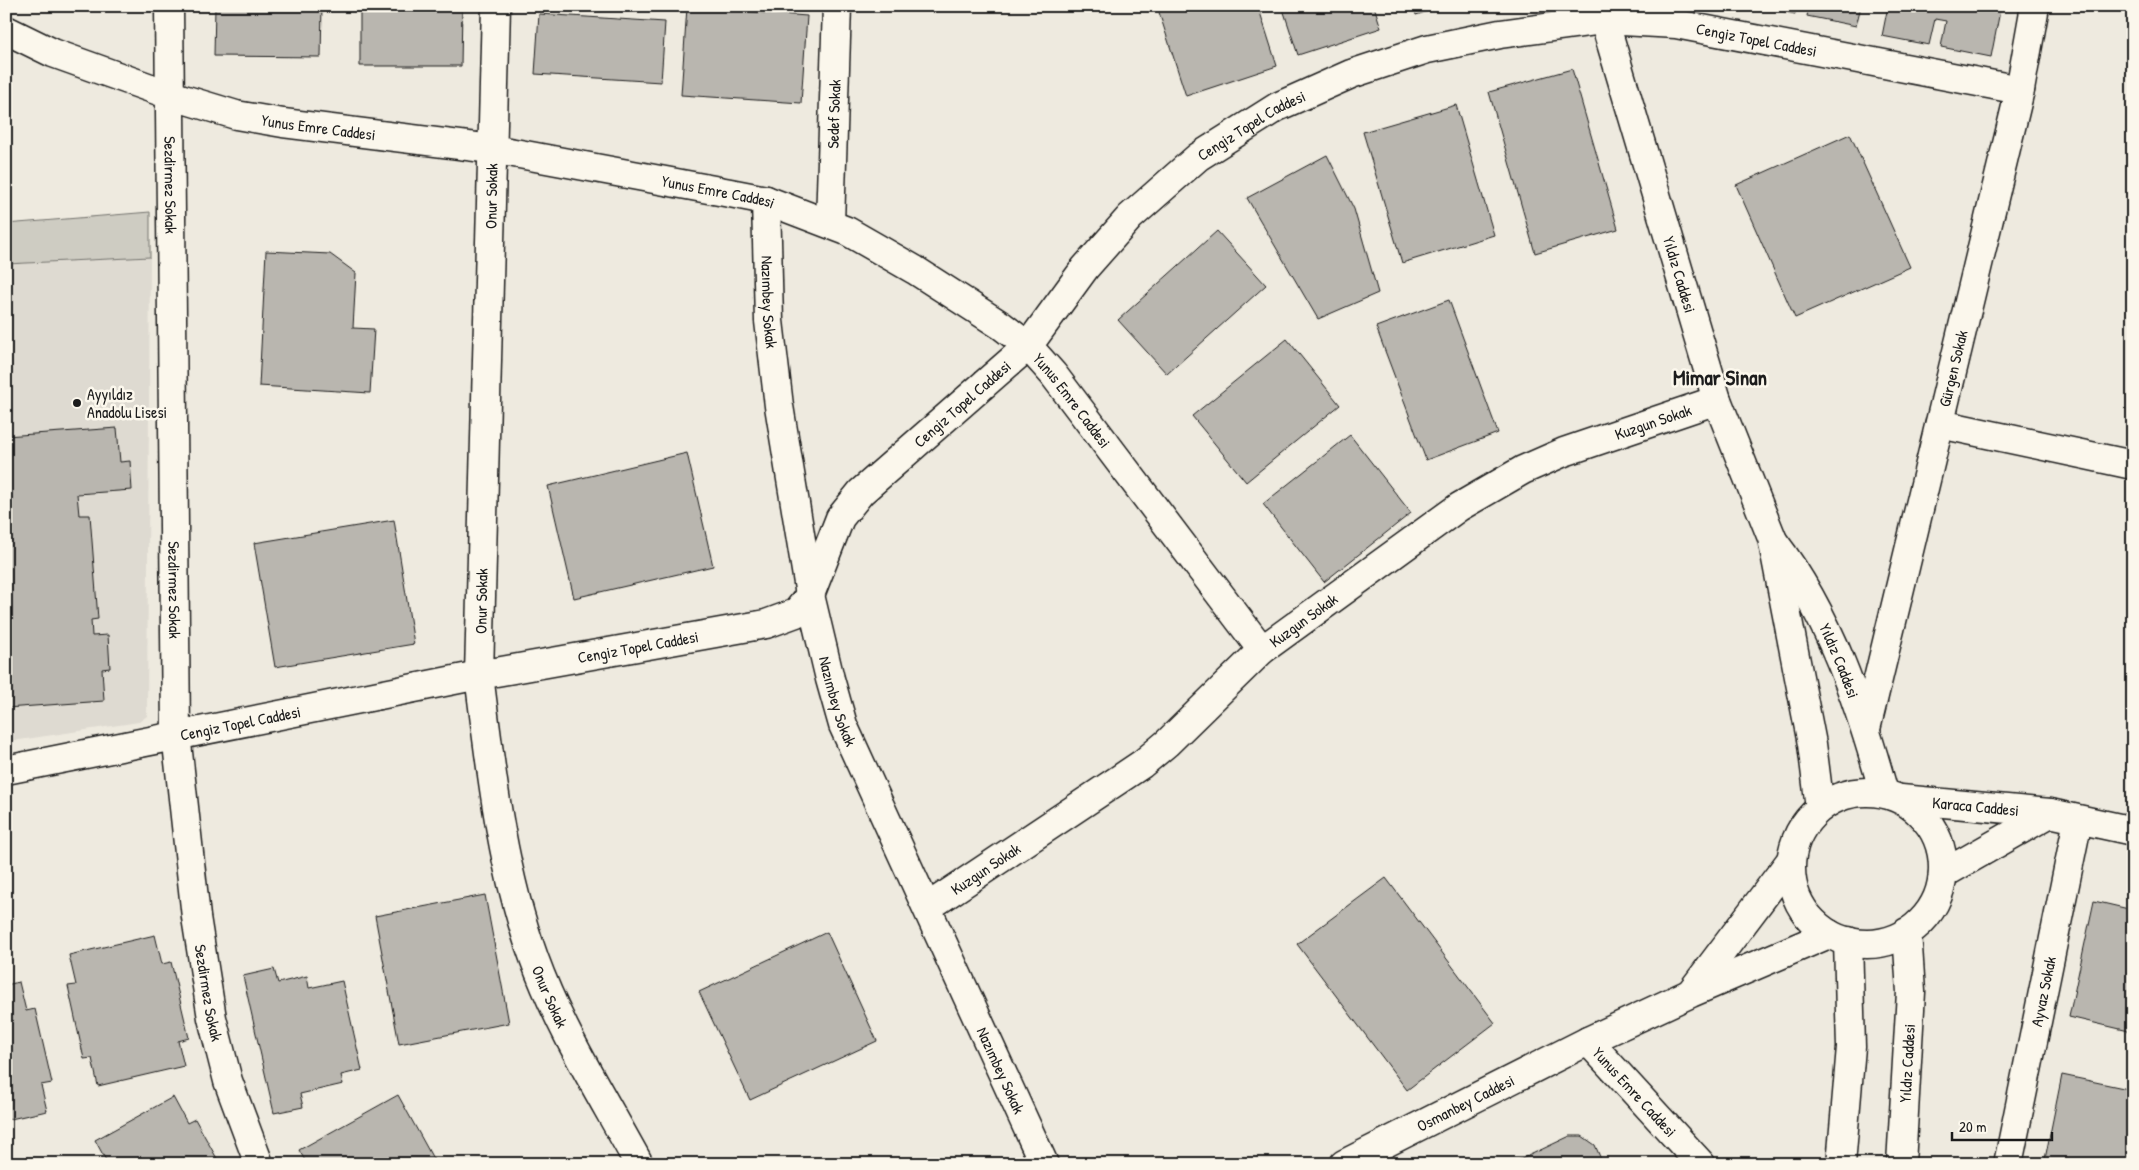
<svg xmlns="http://www.w3.org/2000/svg" width="2139" height="1170" font-family="'Patrick Hand',sans-serif">
	<style>
		.built { fill: #dedad1 }
		.green { fill: #ceccc2; stroke: #75746f }
		.building { fill: #b9b6af; stroke: #1c1c1c }
		.lines { fill: none; stroke-linecap: round; stroke-linejoin: round }
		.minor-casing { stroke: #1c1c1c; stroke-width: 31 }
		.minor { stroke: #fbf7ec; stroke-width: 28 }
		.poi-dot { fill: #1c1c1c; stroke: #fbf7ec; stroke-width: 2 }
		.labels { text-anchor: middle; dominant-baseline: central; stroke-width: 5; stroke-linejoin: round; paint-order: stroke }
		.street-label { font-size: 16px; fill: #1c1c1c; stroke: #fbf7ec }
		.poi-label { font-size: 16px; fill: #1c1c1c; stroke: #fbf7ec; text-anchor: start }
		.district-label { font-size: 21px; font-weight: bold; fill: #1c1c1c; stroke: #fbf7ec }
	</style>
	<rect width="100%" height="100%" fill="#eeeadf"/>
	<filter id="ink" filterUnits="userSpaceOnUse"><feTurbulence type="fractalNoise" baseFrequency=".02" numOctaves="2"/><feDisplacementMap in="SourceGraphic" scale="10" xChannelSelector="R" yChannelSelector="G"/><feConvolveMatrix kernelMatrix="1 2 1 2 8 2 1 2 1" color-interpolation-filters="sRGB"/></filter>
	<g filter="url(#ink)">
		<path class="built" d="M 150,257 L 147,716 L 139,722 L 6,742 L 6,264 Z"/>
		<path class="green" d="M 150,212 L 150,257 L 6,264 L 6,224 Z"/>
		<path class="building" d="M 215,6 L 322,6 L 321,57 L 214,56 Z
			M 360,6 L 462,6 L 461,66 L 360,66 Z
			M 1157,6 L 1258,6 L 1277,66 L 1186,96 Z
			M 1282,6 L 1374,6 L 1381,28 L 1298,55 Z
			M 1414,6 L 1444,6 L 1416,15 Z
			M 1756,6 L 1796,6 L 1795,14 Z
			M 1809,6 L 1861,6 L 1856,26 L 1807,16 Z
			M 1888,6 L 2001,6 L 1991,57 L 1941,47 L 1946,21 L 1935,19 L 1929,45 L 1882,36 Z
			M 687,7 L 807,16 L 801,103 L 681,95 Z
			M 539,14 L 665,22 L 661,82 L 535,74 Z
			M 1572,69 L 1618,229 L 1535,253 L 1489,92 Z
			M 1456,105 L 1494,235 L 1402,263 L 1363,132 Z
			M 1850,134 L 1910,267 L 1795,318 L 1736,185 Z
			M 1327,155 L 1354,209 L 1378,293 L 1318,319 L 1247,198 Z
			M 1217,231 L 1266,285 L 1167,374 L 1118,320 Z
			M 266,251 L 330,254 L 356,273 L 353,328 L 374,329 L 370,393 L 259,386 Z
			M 1449,300 L 1498,433 L 1426,460 L 1376,327 Z
			M 1287,339 L 1340,405 L 1246,482 L 1192,416 Z
			M 117,428 L 120,462 L 130,461 L 132,490 L 77,494 L 79,515 L 90,515 L 98,619 L 91,620 L 92,636 L 108,635 L 110,668 L 102,669 L 104,701 L 6,708 L 6,436 Z
			M 1350,435 L 1411,513 L 1324,582 L 1263,504 Z
			M 687,453 L 713,566 L 574,598 L 548,486 Z
			M 394,520 L 414,644 L 275,667 L 254,543 Z
			M 1386,878 L 1495,1023 L 1407,1090 L 1297,944 Z
			M 485,895 L 509,1023 L 399,1044 L 375,916 Z
			M 2094,901 L 2133,910 L 2133,1032 L 2069,1017 Z
			M 827,932 L 877,1041 L 750,1100 L 699,992 Z
			M 155,935 L 162,964 L 171,962 L 189,1038 L 178,1041 L 184,1066 L 98,1086 L 92,1058 L 84,1059 L 68,986 L 76,985 L 69,955 Z
			M 274,969 L 278,983 L 307,976 L 309,988 L 342,981 L 362,1070 L 341,1075 L 343,1084 L 300,1094 L 303,1107 L 274,1113 L 243,976 Z
			M 19,982 L 26,1011 L 35,1009 L 52,1083 L 41,1085 L 47,1111 L 6,1120 L 6,985 Z
			M 2062,1075 L 2133,1090 L 2133,1164 L 2044,1164 Z
			M 398,1095 L 436,1164 L 307,1164 L 299,1150 Z
			M 173,1097 L 187,1123 L 195,1119 L 220,1164 L 108,1164 L 95,1140 Z
			M 1570,1136 L 1582,1136 L 1595,1145 L 1603,1164 L 1511,1164 Z"/>
		<g class="lines">
			<defs>
				<g id="minor">
					<path id="s1" d="M 169,6 L 176,734 L 196,917 L 212,1018 L 228,1081 L 259,1164"/>
					<path id="s2" d="M 496,6 L 479,675 C 491,770 501,867 534,958 C 560,1030 602,1096 639,1164"/>
					<path id="s3" d="M 1600,6 L 1717,400 L 1772,538 L 1812,744 L 1820,808"/>
					<path id="s4" d="M 6,30 L 53,53 L 170,95 L 236,115 L 283,123 L 492,149 L 730,193 L 766,200 L 847,231 L 915,270 L 1002,326 L 1028,346 L 1053,374 L 1262,650"/>
					<path id="s5" d="M 766,200 L 769,321 L 779,406 L 810,595 L 830,679 L 843,725 L 1044,1164"/>
					<path id="s6" d="M 830,223 L 837,6"/>
					<path d="M 1940,424 L 2133,465"/>
					<path id="s7" d="M 1774,542 C 1830,615 1860,706 1884,793"/>
					<path id="s8" d="M 1866,729 L 2020,90 L 2035,6"/>
					<path id="s9" d="M 6,770 L 479,675 L 766,624 L 796,613 L 810,595 L 840,518 L 861,492 L 1028,346 L 1085,268 L 1130,217 L 1198,157 L 1277,107 L 1351,74 L 1427,49 L 1500,34 L 1604,20 L 1676,24 L 2020,90"/>
					<circle cx="1867" cy="868" r="76"/>
					<path id="s10" d="M 1901,799 L 2050,813 L 2133,831"/>
					<path d="M 1943,874 L 2050,813"/>
					<path id="s11" d="M 928,907 L 1142,764 L 1167,743 L 1262,650 L 1459,507 L 1523,470 L 1564,452 L 1717,400"/>
					<path d="M 1692,991 L 1791,860"/>
					<path id="s12" d="M 1588,1041 L 1701,1164"/>
					<path id="s13" d="M 1344,1164 L 1588,1041 L 1691,993 L 1829,934"/>
					<path d="M 1841,1164 L 1851,1047 L 1848,941"/>
					<path id="s14" d="M 1901,1164 L 1911,992 L 1907,932"/>
					<path id="s15" d="M 2008,1164 L 2078,820"/>
				</g>
			</defs>
			<use href="#minor" class="minor-casing"/>
			<use href="#minor" class="minor"/>
		</g>
	</g>
	<circle class="poi-dot" cx="77" cy="403" r="5"/>
	<g class="labels">
		<g class="street-label">
			<text stroke="none"><textPath href="#s9" startOffset="2010">Cengiz Topel Caddesi</textPath></text>
			<text stroke="none"><textPath href="#s6" startOffset="109">Sedef Sokak</textPath></text>
			<text stroke="none"><textPath href="#s4" startOffset="329">Yunus Emre Caddesi</textPath></text>
			<text stroke="none"><textPath href="#s9" startOffset="1484">Cengiz Topel Caddesi</textPath></text>
			<text stroke="none"><textPath href="#s1" startOffset="179">Sezdirmez Sokak</textPath></text>
			<text stroke="none"><textPath href="#s4" startOffset="734">Yunus Emre Caddesi</textPath></text>
			<text transform="translate(491 196) rotate(-89)">Onur Sokak</text>
			<text stroke="none"><textPath href="#s3" startOffset="280">Yıldız Caddesi</textPath></text>
			<text stroke="none"><textPath href="#s5" startOffset="102">Nazımbey Sokak</textPath></text>
			<text stroke="none"><textPath href="#s8" startOffset="371">Gürgen Sokak</textPath></text>
			<text stroke="none"><textPath href="#s4" startOffset="1154">Yunus Emre Caddesi</textPath></text>
			<text stroke="none"><textPath href="#s9" startOffset="1079">Cengiz Topel Caddesi</textPath></text>
			<text stroke="none"><textPath href="#s11" startOffset="879">Kuzgun Sokak</textPath></text>
			<text stroke="none"><textPath href="#s1" startOffset="584">Sezdirmez Sokak</textPath></text>
			<text transform="translate(481 601) rotate(-89)">Onur Sokak</text>
			<text stroke="none"><textPath href="#s11" startOffset="474">Kuzgun Sokak</textPath></text>
			<text stroke="none"><textPath href="#s9" startOffset="644">Cengiz Topel Caddesi</textPath></text>
			<text stroke="none"><textPath href="#s7" startOffset="136">Yıldız Caddesi</textPath></text>
			<text stroke="none"><textPath href="#s5" startOffset="508">Nazımbey Sokak</textPath></text>
			<text stroke="none"><textPath href="#s9" startOffset="239">Cengiz Topel Caddesi</textPath></text>
			<text stroke="none"><textPath href="#s10" startOffset="75">Karaca Caddesi</textPath></text>
			<text stroke="none"><textPath href="#s11" startOffset="69">Kuzgun Sokak</textPath></text>
			<text stroke="none"><textPath href="#s15" startOffset="176">Ayvaz Sokak</textPath></text>
			<text stroke="none"><textPath href="#s1" startOffset="989">Sezdirmez Sokak</textPath></text>
			<text stroke="none"><textPath href="#s2" startOffset="1000">Onur Sokak</textPath></text>
			<text stroke="none"><textPath href="#s14" startOffset="101">Yıldız Caddesi</textPath></text>
			<text stroke="none"><textPath href="#s5" startOffset="912">Nazımbey Sokak</textPath></text>
			<text stroke="none"><textPath href="#s12" startOffset="69">Yunus Emre Caddesi</textPath></text>
			<text stroke="none"><textPath href="#s13" startOffset="136">Osmanbey Caddesi</textPath></text>
		</g>
		<g class="poi-label">
			<text x="87" y="394">Ayyıldız<tspan x="87" dy="18">Anadolu Lisesi</tspan></text>
		</g>
		<g class="district-label">
			<text x="1720" y="377">Mimar Sinan</text>
		</g>
	</g>
	<rect width="2139" height="1170" fill="none" stroke="#fbf7ec" stroke-width="25"/>
	<rect x="12" y="12" width="2114" height="1145" fill="none" stroke="#1c1c1c" stroke-width="2" filter="url(#ink)"/>
	<path d="M1952 1132v8h100v-8" fill="none" stroke="#1c1c1c" stroke-width="2.5"/>
	<text x="1959" y="1132" font-size="15" fill="#1c1c1c" stroke="#fbf7ec" stroke-width="4" paint-order="stroke">20 m</text>
</svg>
